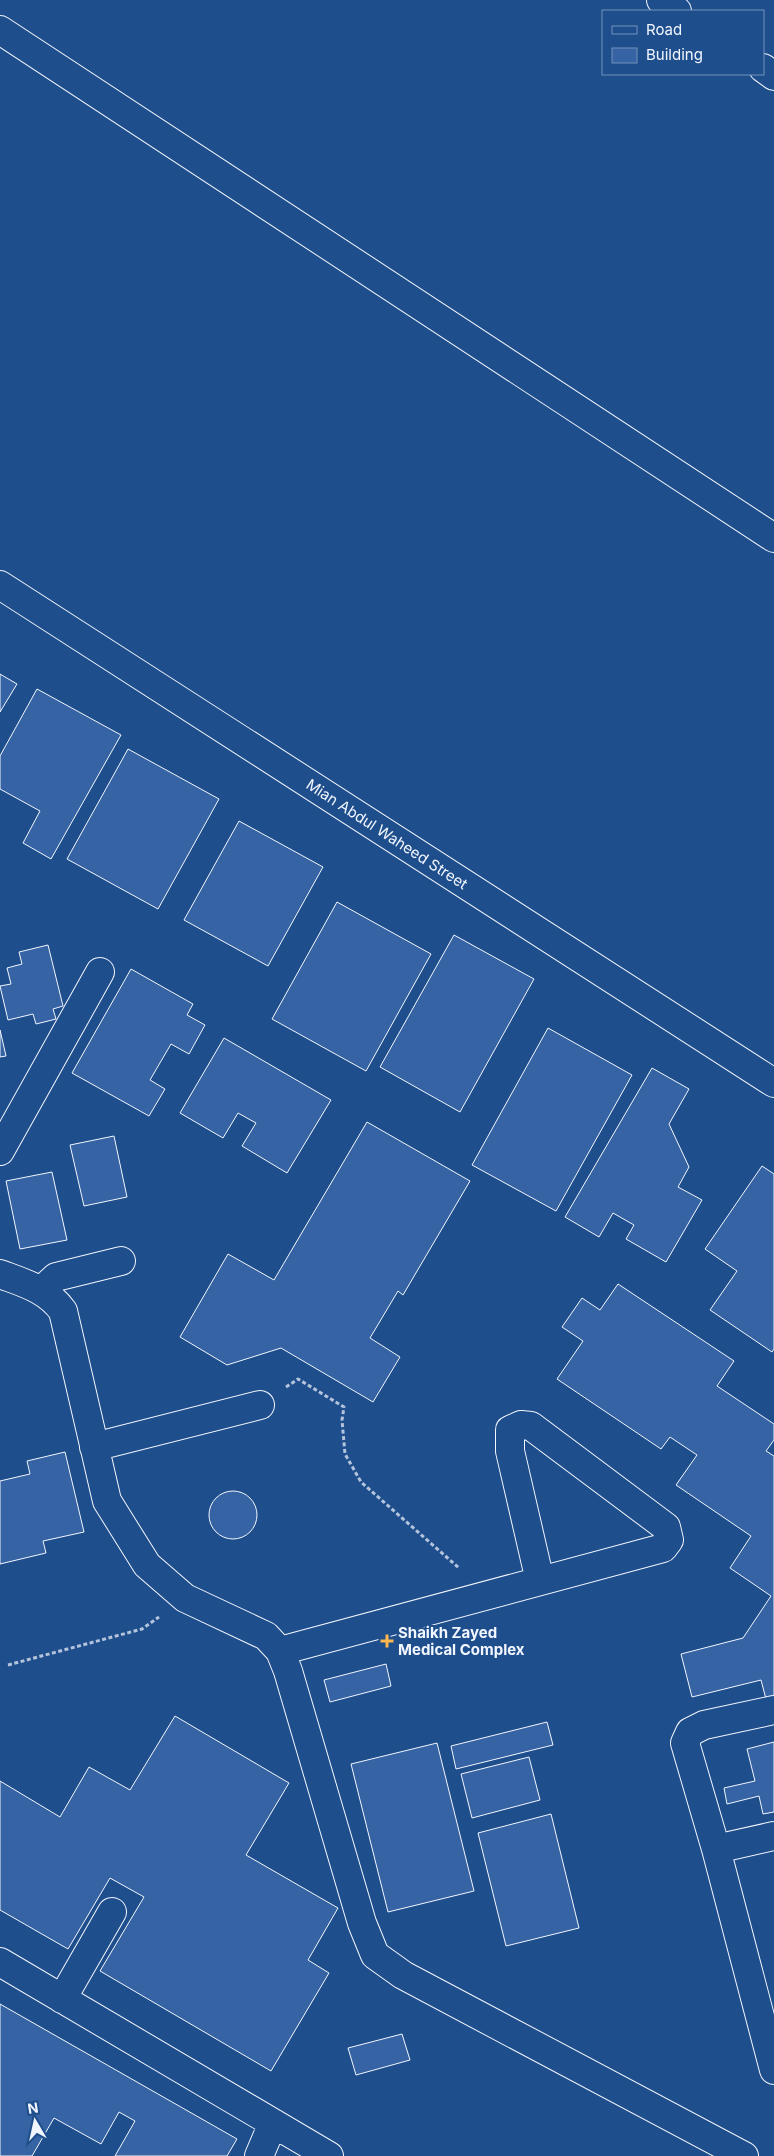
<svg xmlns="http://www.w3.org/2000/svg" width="774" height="2156" font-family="Inter,sans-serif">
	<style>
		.building { fill: #3563a3; stroke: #f2f6ff }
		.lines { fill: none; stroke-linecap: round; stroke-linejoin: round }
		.minor-casing { stroke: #f2f6ff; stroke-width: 30 }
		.path { stroke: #b3c4dc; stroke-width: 3; stroke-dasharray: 4 2.5; stroke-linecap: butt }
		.minor { stroke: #1f4e8c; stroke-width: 28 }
		.poi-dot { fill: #ffb74d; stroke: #1f4e8c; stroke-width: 2 }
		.labels { text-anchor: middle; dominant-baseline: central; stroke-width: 4; stroke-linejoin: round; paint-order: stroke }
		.street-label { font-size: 15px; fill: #f2f6ff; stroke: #1f4e8c }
		.poi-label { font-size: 15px; font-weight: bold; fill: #f2f6ff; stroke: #1f4e8c; text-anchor: start }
	</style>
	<rect width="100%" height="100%" fill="#1f4e8c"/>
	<path class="building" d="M 0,674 L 17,684 L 0,712 Z
		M 37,689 L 121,735 L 51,859 L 23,843 L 40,811 L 0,789 L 0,756 Z
		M 128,749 L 219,799 L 158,909 L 67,859 Z
		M 239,821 L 323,867 L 268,966 L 184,920 Z
		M 337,902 L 431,954 L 366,1071 L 272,1019 Z
		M 454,935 L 534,979 L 460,1112 L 380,1067 Z
		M 48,945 L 63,1006 L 53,1009 L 56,1019 L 36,1024 L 33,1014 L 8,1020 L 0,986 L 11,984 L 7,968 L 22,964 L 19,952 Z
		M 131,969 L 193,1004 L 187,1015 L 205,1025 L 189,1054 L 171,1044 L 150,1080 L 165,1089 L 149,1116 L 72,1073 Z
		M 548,1028 L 632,1075 L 556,1211 L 472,1165 Z
		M 0,1030 L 6,1056 L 0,1057 Z
		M 224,1038 L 331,1100 L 287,1173 L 242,1146 L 256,1123 L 238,1113 L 223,1138 L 180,1113 Z
		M 652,1068 L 689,1089 L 669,1124 L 689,1167 L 678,1187 L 702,1200 L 666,1262 L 626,1239 L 634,1225 L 613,1213 L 599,1237 L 565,1217 Z
		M 367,1122 L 470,1181 L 403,1295 L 398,1291 L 370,1338 L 400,1357 L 373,1402 L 281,1348 L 227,1365 L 180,1337 L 228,1254 L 274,1280 Z
		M 114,1136 L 127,1197 L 84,1206 L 70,1145 Z
		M 762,1166 L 774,1174 L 774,1349 L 772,1352 L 710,1310 L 737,1271 L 705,1249 Z
		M 52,1172 L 67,1240 L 20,1249 L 6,1181 Z
		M 618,1284 L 734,1361 L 717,1386 L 774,1424 L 774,1440 L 766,1451 L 774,1456 L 774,1697 L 766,1699 L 761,1680 L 692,1697 L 681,1654 L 743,1638 L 771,1596 L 730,1568 L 751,1536 L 676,1485 L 697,1455 L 670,1437 L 661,1449 L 557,1379 L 583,1341 L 562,1327 L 582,1298 L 600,1310 Z
		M 65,1452 L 84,1532 L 43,1541 L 46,1553 L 0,1564 L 0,1481 L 30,1474 L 27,1461 Z
		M209 1515a24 24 0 1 1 48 0a24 24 0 1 1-48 0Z
		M 386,1664 L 391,1686 L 330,1702 L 324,1680 Z
		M 175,1716 L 289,1783 L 246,1855 L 338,1908 L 308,1960 L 329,1973 L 271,2071 L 100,1971 L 144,1897 L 110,1878 L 68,1949 L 0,1910 L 0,1781 L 60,1817 L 89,1767 L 130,1790 Z
		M 547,1722 L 553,1745 L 456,1769 L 451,1746 Z
		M 774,1742 L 774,1812 L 763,1814 L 759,1796 L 727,1804 L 724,1788 L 755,1781 L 747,1749 Z
		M 437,1743 L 474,1891 L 388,1912 L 351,1764 Z
		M 529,1757 L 540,1800 L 472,1818 L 461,1774 Z
		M 551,1814 L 579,1928 L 506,1946 L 478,1833 Z
		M 0,2004 L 237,2139 L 227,2156 L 115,2156 L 135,2121 L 119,2112 L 101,2144 L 54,2118 L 32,2156 L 0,2156 Z
		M 402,2034 L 410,2060 L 356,2075 L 348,2048 Z"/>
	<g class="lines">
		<defs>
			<path id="minor" d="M 661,0 L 677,11
				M 0,30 L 774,538
				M 763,68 L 774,76
				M 0,585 L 774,1083
				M 0,1151 L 100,972
				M 0,1274 C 24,1283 47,1289 63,1311 L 107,1501 L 147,1565 L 185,1598 L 266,1636 L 280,1651 L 288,1671 L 362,1923 L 375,1955 L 403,1975 L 744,2156
				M 42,1290 L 56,1277 L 121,1261
				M 94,1447 L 260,1405
				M 280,1651 L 663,1548 L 669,1540 L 666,1527 L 531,1426 L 521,1425 L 510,1430 L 510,1451 L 540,1581
				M 774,1710 L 704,1725 L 690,1732 L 685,1743 L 716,1849 L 774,2070
				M 716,1849 L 774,1836
				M 0,1962 L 329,2156
				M 62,1999 L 112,1912
				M 259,2156 L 273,2123"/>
		</defs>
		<use href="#minor" class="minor-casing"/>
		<path class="path" d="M 286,1387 L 298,1379 L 344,1407 L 342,1420 L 345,1454 L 361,1482 L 459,1568
			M 8,1665 L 142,1629 L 159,1617"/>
		<use href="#minor" class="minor"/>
	</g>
	<path class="poi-dot" d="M384.5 1633.5h5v5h5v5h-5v5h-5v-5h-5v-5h5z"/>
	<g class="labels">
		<g class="street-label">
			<text transform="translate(387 834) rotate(33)">Mian Abdul Waheed Street</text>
		</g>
		<g class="poi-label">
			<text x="398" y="1632">Shaikh Zayed<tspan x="398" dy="17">Medical Complex</tspan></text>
		</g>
	</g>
	<rect x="602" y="10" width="162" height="65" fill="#1f4e8c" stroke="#7391ba"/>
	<rect x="612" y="26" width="25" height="8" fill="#1f4e8c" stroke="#7391ba"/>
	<text x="646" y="35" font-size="15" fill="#f2f6ff">Road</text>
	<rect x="612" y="48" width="25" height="15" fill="#3563a3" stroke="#7391ba"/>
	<text x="646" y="60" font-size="15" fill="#f2f6ff">Building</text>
	<g transform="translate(35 2121) rotate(351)" stroke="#1f4e8c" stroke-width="4" paint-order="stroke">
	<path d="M0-4L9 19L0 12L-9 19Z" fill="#f2f6ff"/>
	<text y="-8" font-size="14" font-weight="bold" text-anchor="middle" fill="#f2f6ff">N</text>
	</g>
</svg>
